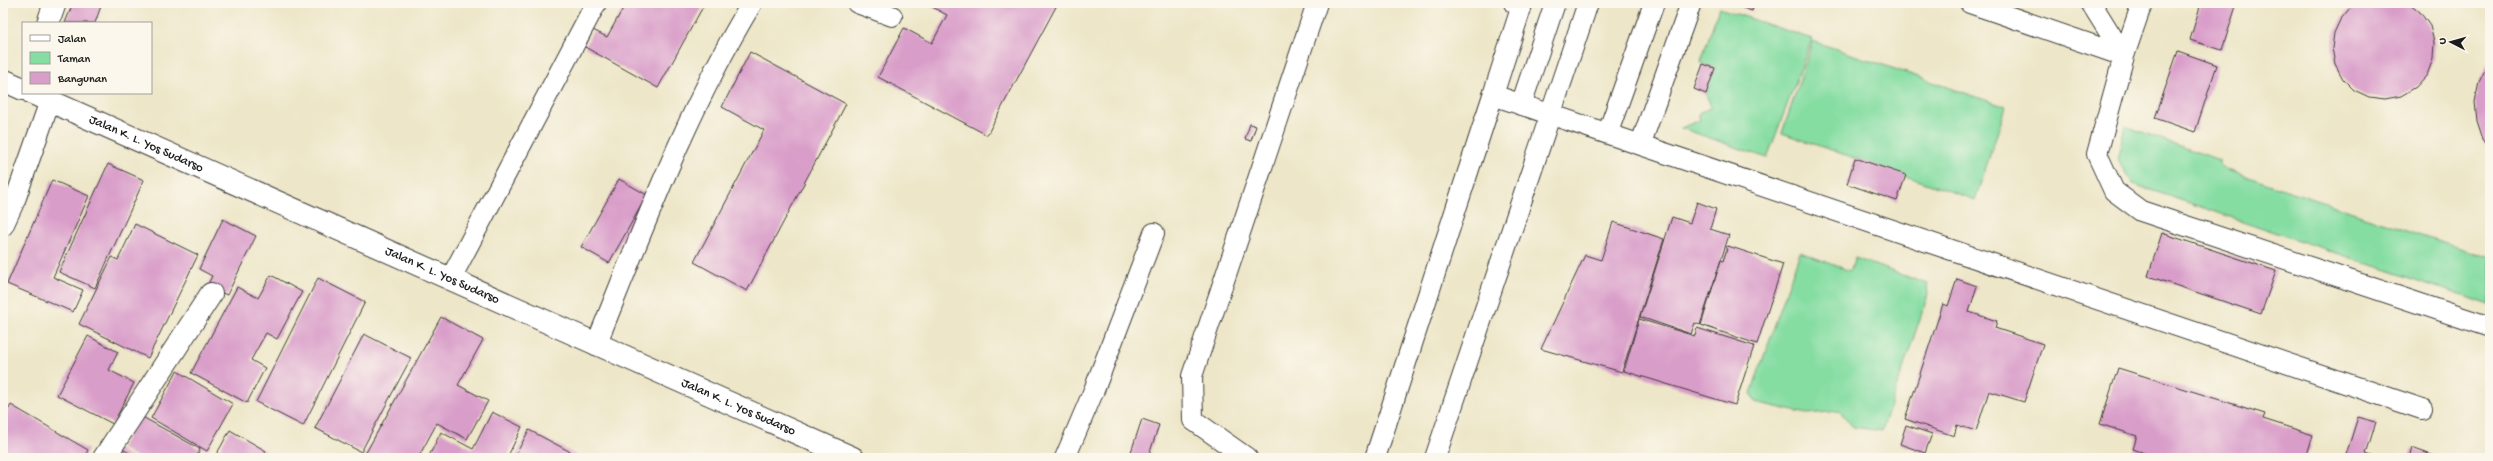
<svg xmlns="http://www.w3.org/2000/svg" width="2493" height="461" font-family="'Gochi Hand',sans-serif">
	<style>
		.green { fill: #85dda2; stroke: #507c5f }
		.building { fill: #d99dc9 }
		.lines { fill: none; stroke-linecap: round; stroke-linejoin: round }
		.service-casing { stroke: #3b3a36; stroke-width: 22 }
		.minor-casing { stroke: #3b3a36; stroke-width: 24 }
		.trunk-casing { stroke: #3b3a36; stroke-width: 24 }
		.service { stroke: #fff; stroke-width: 20 }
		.minor { stroke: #fff; stroke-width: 22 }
		.trunk { stroke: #fff; stroke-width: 22 }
		.labels { text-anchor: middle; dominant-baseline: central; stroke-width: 4; stroke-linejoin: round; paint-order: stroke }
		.street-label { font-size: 13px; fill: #1c1c1c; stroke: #fbf7ec }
	</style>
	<rect width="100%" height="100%" fill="#fbf7ec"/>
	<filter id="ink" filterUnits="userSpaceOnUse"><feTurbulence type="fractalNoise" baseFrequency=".025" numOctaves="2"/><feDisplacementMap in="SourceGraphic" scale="8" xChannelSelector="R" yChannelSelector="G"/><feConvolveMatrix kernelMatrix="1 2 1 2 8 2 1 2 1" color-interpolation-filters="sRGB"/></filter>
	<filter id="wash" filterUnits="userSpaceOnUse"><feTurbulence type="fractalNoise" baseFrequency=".012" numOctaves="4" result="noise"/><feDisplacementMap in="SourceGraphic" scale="16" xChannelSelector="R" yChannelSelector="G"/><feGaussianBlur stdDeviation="0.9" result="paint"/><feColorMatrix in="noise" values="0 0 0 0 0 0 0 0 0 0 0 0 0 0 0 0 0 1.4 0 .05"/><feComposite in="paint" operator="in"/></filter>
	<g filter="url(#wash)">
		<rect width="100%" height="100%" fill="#ede6c8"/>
		<path class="green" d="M 1719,8 L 1812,39 L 1767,158 L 1681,128 L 1700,120 L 1698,114 L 1711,107 L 1706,94 L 1715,68 L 1700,63 Z
			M 1813,41 L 2006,107 L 1975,200 L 1782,133 Z
			M 2125,126 L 2219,160 L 2219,164 L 2224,169 L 2490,258 L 2490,305 L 2133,184 L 2117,160 Z
			M 1800,252 L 1850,271 L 1855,258 L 1927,284 L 1928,295 L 1882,431 L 1853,427 L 1840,411 L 1807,414 L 1755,402 L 1751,393 Z"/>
		<g id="blocks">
			<path class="building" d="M 73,3 L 102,3 L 95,23 L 65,23 Z
				M 626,3 L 705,3 L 658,88 L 585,47 L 593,30 L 607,37 Z
				M 925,3 L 1058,3 L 987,135 L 878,77 L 904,28 L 932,43 L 947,15 Z
				M 1729,3 L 1754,3 L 1752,11 Z
				M 2201,3 L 2237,3 L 2222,50 L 2190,40 Z
				M 2358,3 L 2409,3 L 2420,12 L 2430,26 L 2434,42 L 2433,59 L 2427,75 L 2416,87 L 2401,96 L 2385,99 L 2369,97 L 2354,90 L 2343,79 L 2335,64 L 2332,48 L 2334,33 L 2340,20 L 2350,8 Z
				M 2178,51 L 2217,65 L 2195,132 L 2155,118 Z
				M 750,52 L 846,104 L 747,291 L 694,262 L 764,130 L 722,107 Z
				M 2490,60 L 2490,149 L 2483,139 L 2477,121 L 2475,102 L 2479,82 Z
				M 1703,64 L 1715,68 L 1706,94 L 1694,89 Z
				M 1250,124 L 1256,126 L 1251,141 L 1245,139 Z
				M 1855,158 L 1906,175 L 1897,201 L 1847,184 Z
				M 108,164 L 144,180 L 95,288 L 59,272 Z
				M 619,179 L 647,195 L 609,263 L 581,247 Z
				M 52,180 L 89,196 L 53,277 L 83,290 L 73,312 L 7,284 Z
				M 1697,202 L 1716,209 L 1710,229 L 1729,235 L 1700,325 L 1695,323 L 1691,334 L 1640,317 L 1672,217 L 1690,223 Z
				M 223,219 L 256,236 L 227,295 L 207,286 L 212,276 L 199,269 Z
				M 1613,222 L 1664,239 L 1622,372 L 1541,349 L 1585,255 L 1601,260 Z
				M 135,224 L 198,255 L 148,358 L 79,324 L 112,257 L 118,260 Z
				M 2162,233 L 2276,271 L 2261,314 L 2148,276 Z
				M 1728,246 L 1783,264 L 1757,344 L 1701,325 L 1721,260 L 1723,261 Z
				M 271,275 L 302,292 L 277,339 L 266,333 L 251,360 L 265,368 L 247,403 L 191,373 L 237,287 L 258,298 Z
				M 318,278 L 365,302 L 303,426 L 256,402 Z
				M 1957,279 L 1977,286 L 1969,312 L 1997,321 L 1995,328 L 2043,344 L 2024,402 L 1989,391 L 1976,431 L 1957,425 L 1954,436 L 1905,419 L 1943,304 L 1948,306 Z
				M 441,317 L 483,340 L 458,385 L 488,401 L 467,439 L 437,423 L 418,458 L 363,458 Z
				M 1639,319 L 1695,336 L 1697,328 L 1754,346 L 1735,405 L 1624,371 Z
				M 364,334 L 411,358 L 361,452 L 315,428 Z
				M 88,336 L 118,352 L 109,370 L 134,383 L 113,424 L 57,395 Z
				M 2118,368 L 2265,414 L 2263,419 L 2313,435 L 2306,458 L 2146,458 L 2147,454 L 2133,449 L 2137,436 L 2100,424 Z
				M 177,371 L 233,404 L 207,451 L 151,418 Z
				M 11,405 L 88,450 L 84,458 L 3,458 L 3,419 Z
				M 492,412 L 522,427 L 507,458 L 428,458 L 441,432 L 473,449 Z
				M 139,415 L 200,449 L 196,458 L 138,458 L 121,448 Z
				M 2358,417 L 2376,422 L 2366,454 L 2378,458 L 2345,458 Z
				M 1142,419 L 1159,425 L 1148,458 L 1129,458 Z
				M 1906,425 L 1932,434 L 1925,453 L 1900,444 Z
				M 230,430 L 266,451 L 262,458 L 215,457 Z
				M 529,430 L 582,458 L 514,458 Z
				M 116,448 L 133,458 L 110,458 Z
				M 2412,448 L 2440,458 L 2409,458 Z"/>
		</g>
	</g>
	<g filter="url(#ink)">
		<use href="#blocks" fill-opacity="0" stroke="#3b3a36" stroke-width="1"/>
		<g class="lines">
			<defs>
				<path id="service" d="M 857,3 L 892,16
					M 1514,3 L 1522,5 L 1493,95 L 2422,409
					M 1970,3 L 2124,56
					M 2091,3 L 2124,56
					M 2142,3 L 2124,56 L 2097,154 L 2114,191 L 2141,211 L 2490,327
					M 1521,105 L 1555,3
					M 1608,132 L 1654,3
					M 1641,143 L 1691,3
					M 3,226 L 15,200 L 50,101
					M 451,278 L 596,3
					M 596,345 C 643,229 687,110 752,3
					M 1065,458 L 1094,390 L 1154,233
					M 1247,458 L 1193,420 L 1192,376 L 1317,3
					M 1375,458 L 1493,95
					M 1435,458 L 1588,3"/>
				<path id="minor" d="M 48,23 L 55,3
					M 104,458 L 211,294"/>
				<g id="trunk">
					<path d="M 3,80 L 23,89"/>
					<path id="s1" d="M 32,93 L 853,458"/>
				</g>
			</defs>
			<use href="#service" class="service-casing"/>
			<use href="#minor" class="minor-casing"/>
			<use href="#trunk" class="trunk-casing"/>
			<use href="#service" class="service"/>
			<use href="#minor" class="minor"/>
			<use href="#trunk" class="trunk"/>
		</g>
	</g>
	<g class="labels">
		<g class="street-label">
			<text stroke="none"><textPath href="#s1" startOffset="125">Jalan K. L. Yos Sudarso</textPath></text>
			<text stroke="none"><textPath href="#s1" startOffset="449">Jalan K. L. Yos Sudarso</textPath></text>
			<text stroke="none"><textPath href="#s1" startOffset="773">Jalan K. L. Yos Sudarso</textPath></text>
		</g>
	</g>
	<rect width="2493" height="461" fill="none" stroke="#fbf7ec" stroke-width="16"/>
	<rect x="22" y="22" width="130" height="72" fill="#fbf7ec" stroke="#a29f99"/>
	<rect x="30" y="35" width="20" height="6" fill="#ffffff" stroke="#a29f99"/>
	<text x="58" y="42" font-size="12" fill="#1c1c1c">Jalan</text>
	<rect x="30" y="52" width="20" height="12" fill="#85dda2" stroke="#a29f99"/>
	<text x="58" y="62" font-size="12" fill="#1c1c1c">Taman</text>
	<rect x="30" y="72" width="20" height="12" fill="#d99dc9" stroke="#a29f99"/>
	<text x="58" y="82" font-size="12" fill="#1c1c1c">Bangunan</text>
	<g transform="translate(2451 42) rotate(276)" stroke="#fbf7ec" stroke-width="3" paint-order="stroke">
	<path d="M0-3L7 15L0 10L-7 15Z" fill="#1c1c1c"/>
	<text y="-6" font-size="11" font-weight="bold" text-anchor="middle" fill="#1c1c1c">U</text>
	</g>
</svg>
